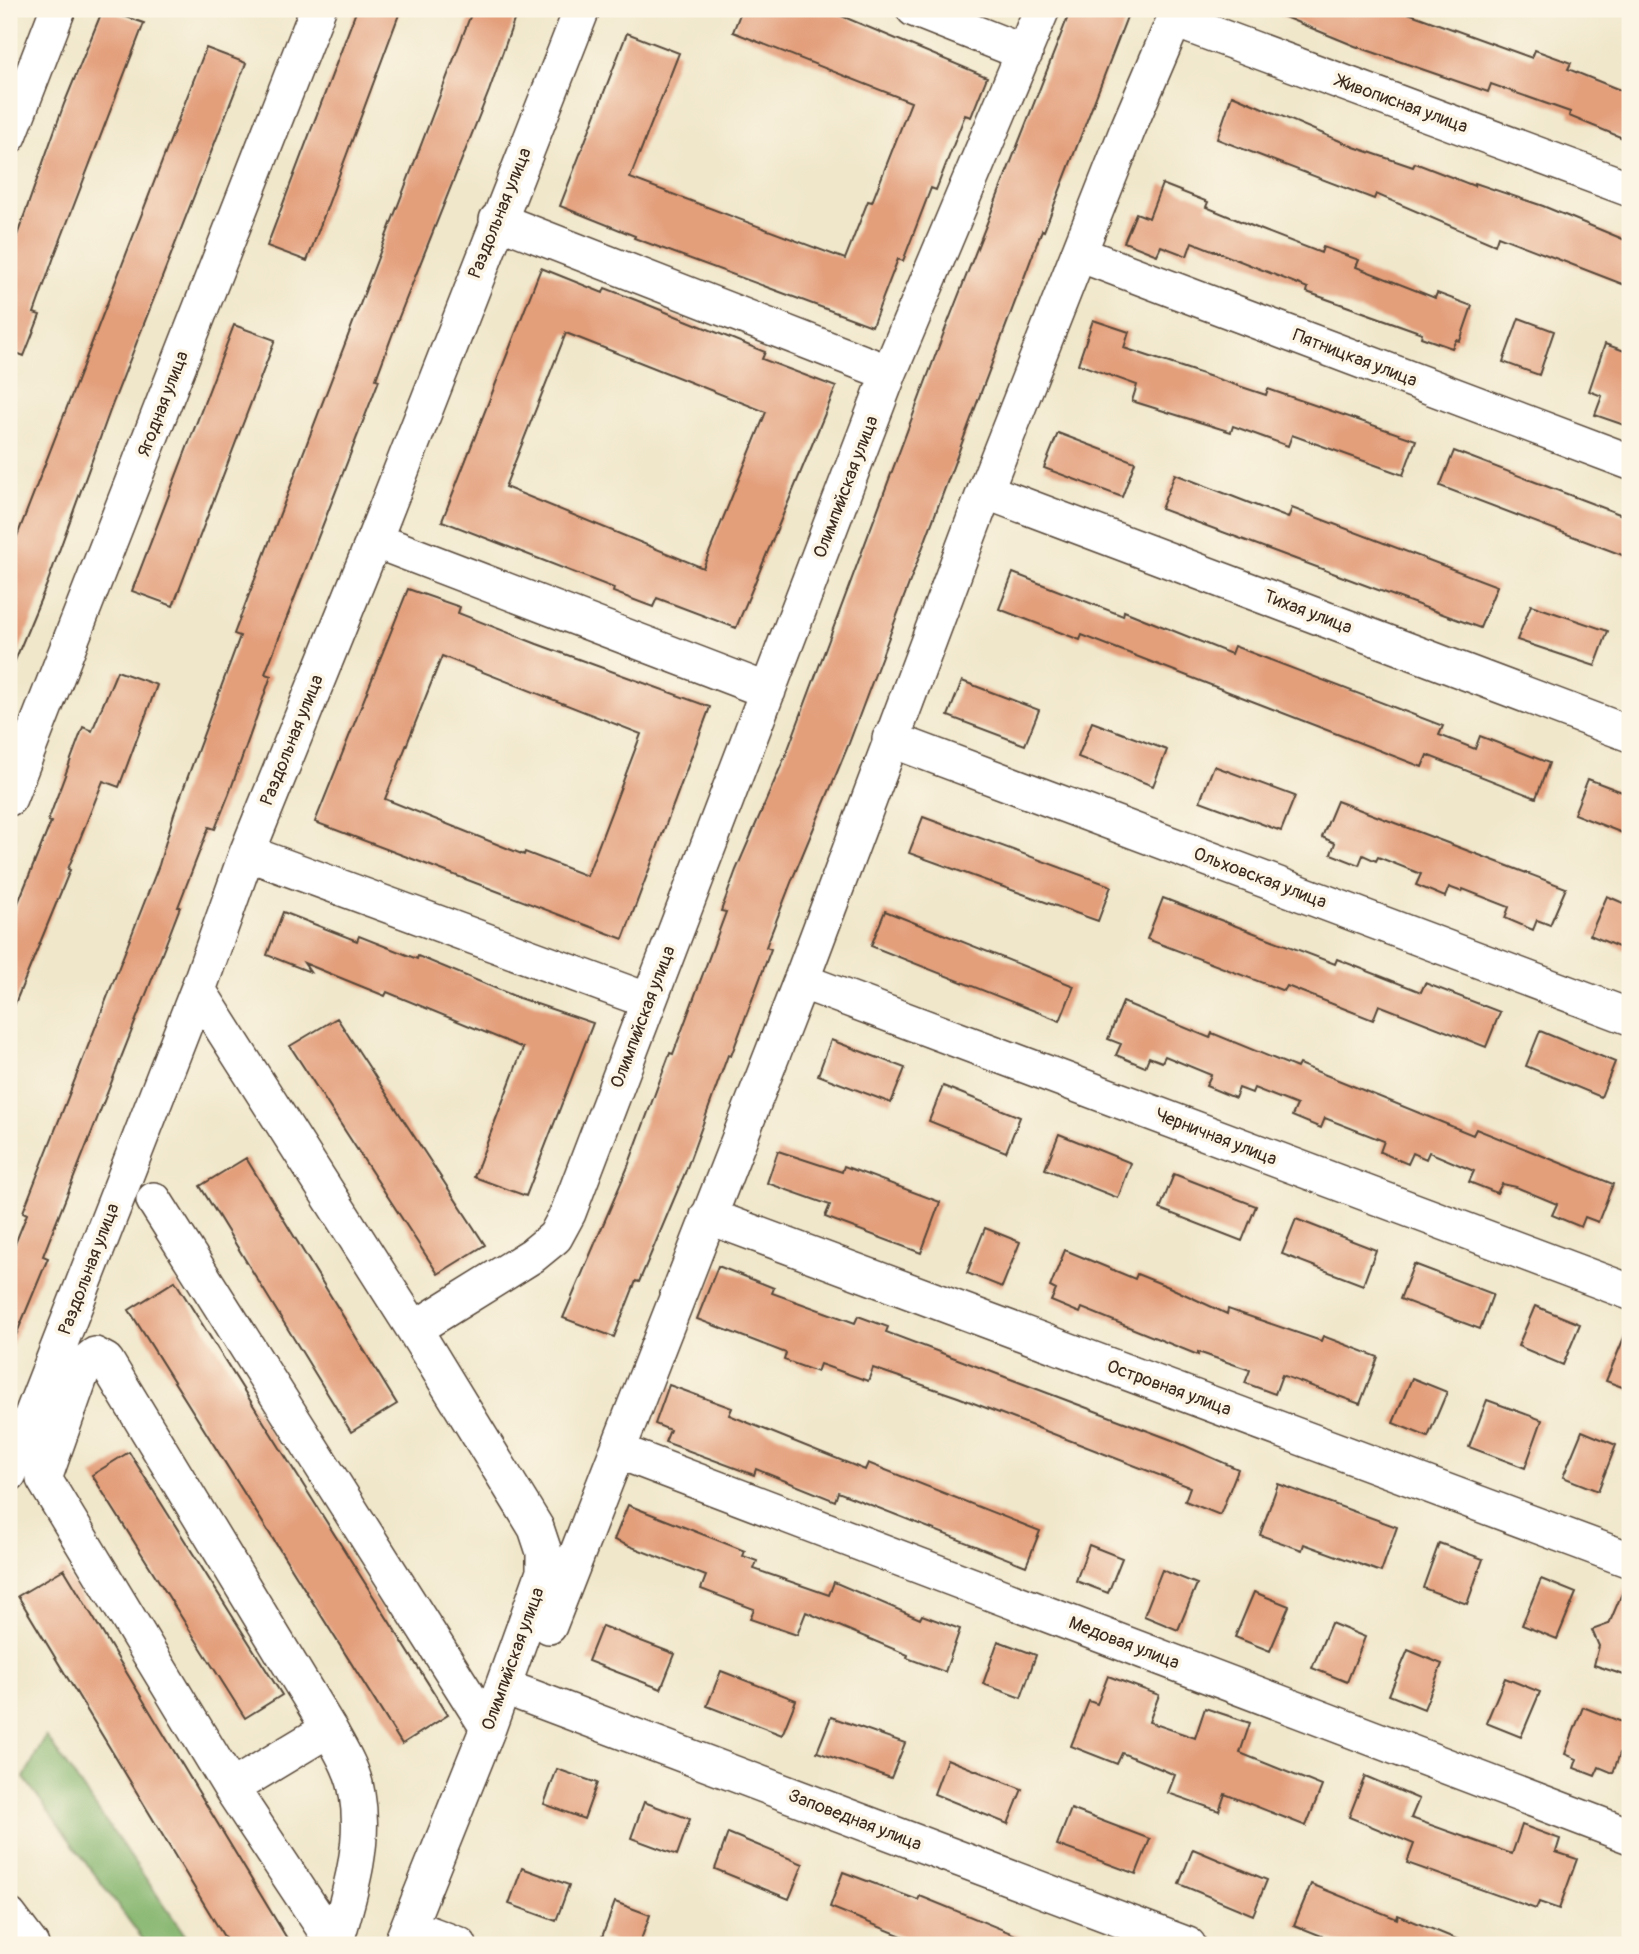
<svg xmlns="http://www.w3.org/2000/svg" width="1639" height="1954" font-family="Pangolin,sans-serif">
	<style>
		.forest { fill: #85b66e; stroke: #607046; stroke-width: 2 }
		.building { fill: #e39e7a; fill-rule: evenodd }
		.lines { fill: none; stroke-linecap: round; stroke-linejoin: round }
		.minor-casing { stroke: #564638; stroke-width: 38 }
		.minor { stroke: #fff; stroke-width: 35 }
		.labels { text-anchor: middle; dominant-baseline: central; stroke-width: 7; stroke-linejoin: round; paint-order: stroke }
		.street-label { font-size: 18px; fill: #3b2a1e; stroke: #fcf5e5 }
	</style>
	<rect width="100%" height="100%" fill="#fcf5e5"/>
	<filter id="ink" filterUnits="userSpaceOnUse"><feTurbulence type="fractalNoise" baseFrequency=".0143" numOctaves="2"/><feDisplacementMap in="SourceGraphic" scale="14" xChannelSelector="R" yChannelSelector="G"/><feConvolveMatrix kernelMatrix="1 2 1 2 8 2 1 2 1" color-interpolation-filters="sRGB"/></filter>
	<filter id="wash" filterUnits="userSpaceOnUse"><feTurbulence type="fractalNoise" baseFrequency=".00686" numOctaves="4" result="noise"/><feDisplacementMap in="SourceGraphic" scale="28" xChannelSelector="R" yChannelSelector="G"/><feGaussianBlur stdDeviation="1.57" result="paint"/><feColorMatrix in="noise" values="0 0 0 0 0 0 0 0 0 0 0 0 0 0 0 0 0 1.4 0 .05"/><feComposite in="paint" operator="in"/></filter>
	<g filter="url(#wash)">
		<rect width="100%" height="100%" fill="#f0e7cb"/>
		<path class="forest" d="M 46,1736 L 192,1945 L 147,1945 L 24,1778 Z"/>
		<g id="blocks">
			<path class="building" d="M 103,9 L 144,23 L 54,257 L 34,313 L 40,315 L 24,356 L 9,350 L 9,258 L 64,104 Z
				M 357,9 L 401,9 L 307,261 L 267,246 Z
				M 473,9 L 518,9 L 489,91 L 397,322 L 376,379 L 379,380 L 265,674 L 271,676 L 229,794 L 215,829 L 209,827 L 178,907 L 180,907 L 158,964 L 43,1256 L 48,1258 L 9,1352 L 9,1259 L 27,1214 L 23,1212 L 159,865 L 174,814 L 240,636 L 234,634 Z
				M 742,9 L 825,9 L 987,77 L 971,117 L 965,115 L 936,190 L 931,188 L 903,261 L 898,259 L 872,326 L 634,238 L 635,236 L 560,206 L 627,33 L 679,53 L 630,178 L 845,259 L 868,201 L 872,202 L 911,102 L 733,32 Z
				M 1071,9 L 1130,9 L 1044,231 L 1042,230 L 848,746 L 794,875 L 766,947 L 771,949 L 731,1056 L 728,1055 L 685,1173 L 639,1282 L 636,1281 L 614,1337 L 563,1318 L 627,1169 L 670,1053 L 673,1054 L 726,912 L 721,911 L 736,870 L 787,752 L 943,335 Z
				M 1265,9 L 1397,9 L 1532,58 L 1535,50 L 1571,63 L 1568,69 L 1630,94 L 1630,141 L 1569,116 L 1570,112 L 1491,84 L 1488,92 L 1355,46 Z
				M 206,48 L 246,63 L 111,408 L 47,584 L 9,675 L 9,557 Z
				M 1232,95 L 1354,147 L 1413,167 L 1415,163 L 1474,186 L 1475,183 L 1543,206 L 1630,242 L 1630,287 L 1498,236 L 1495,245 L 1376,194 L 1374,199 L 1217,139 Z
				M 1162,184 L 1208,202 L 1206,207 L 1257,228 L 1321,253 L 1323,247 L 1359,260 L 1356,267 L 1435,298 L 1437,293 L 1472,306 L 1460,341 L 1456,340 L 1452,348 L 1421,337 L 1422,333 L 1307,292 L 1308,288 L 1192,242 L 1187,256 L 1161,246 L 1157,255 L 1124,242 L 1136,213 L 1149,218 Z
				M 541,268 L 603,293 L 605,288 L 646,304 L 765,352 L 762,359 L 836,387 L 736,628 L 657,598 L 653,607 L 613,592 L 614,588 L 442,521 ZM 566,333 L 766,412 L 703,568 L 505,487 Z
				M 1519,318 L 1554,331 L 1539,375 L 1503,362 Z
				M 1093,320 L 1129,332 L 1124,348 L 1266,395 L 1268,389 L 1416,440 L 1403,475 L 1292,435 L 1288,446 L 1233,426 L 1231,432 L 1132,401 L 1137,385 L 1078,364 Z
				M 234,325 L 275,340 L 173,606 L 132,591 Z
				M 1605,344 L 1630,353 L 1630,427 L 1595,415 L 1602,396 L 1589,391 Z
				M 1058,433 L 1135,462 L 1122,497 L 1044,468 Z
				M 1454,451 L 1630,518 L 1630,558 L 1440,486 Z
				M 1175,474 L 1288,518 L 1292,508 L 1497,586 L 1480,628 L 1161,509 Z
				M 1013,573 L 1123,616 L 1124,611 L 1231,654 L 1234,646 L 1443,726 L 1439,735 L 1475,749 L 1480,736 L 1549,763 L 1536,798 L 1427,755 L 1422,767 L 1082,635 L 1080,640 L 999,609 Z
				M 408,589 L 460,607 L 458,613 L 537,644 L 710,707 L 623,939 L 315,822 ZM 442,656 L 641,734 L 587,876 L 525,852 L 524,855 L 385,799 Z
				M 1531,605 L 1608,631 L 1595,666 L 1517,640 Z
				M 117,671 L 157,685 L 119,787 L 103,781 L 68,869 L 70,870 L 9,1018 L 9,925 L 51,822 L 48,821 L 83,727 L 92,731 Z
				M 962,681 L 1039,710 L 1025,745 L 948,716 Z
				M 1092,722 L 1167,750 L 1153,786 L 1078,757 Z
				M 1214,766 L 1295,796 L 1281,831 L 1200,801 Z
				M 1588,779 L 1630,795 L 1630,836 L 1574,814 Z
				M 1337,801 L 1566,888 L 1550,925 L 1537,920 L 1533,930 L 1505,918 L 1509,907 L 1463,889 L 1462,892 L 1449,887 L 1445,897 L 1416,885 L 1421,874 L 1378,857 L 1376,861 L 1363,855 L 1359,865 L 1331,854 L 1335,843 L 1322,837 Z
				M 923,817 L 1111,886 L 1098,921 L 909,853 Z
				M 1607,896 L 1630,906 L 1630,952 L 1590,935 Z
				M 1163,898 L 1335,964 L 1337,959 L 1421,992 L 1425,983 L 1500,1012 L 1486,1047 L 1379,1005 L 1373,1020 L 1287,986 L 1284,991 L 1147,939 Z
				M 885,911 L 1074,986 L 1060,1021 L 871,946 Z
				M 283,912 L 357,941 L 359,936 L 417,959 L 418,956 L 519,998 L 593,1023 L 526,1196 L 474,1177 L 523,1048 L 387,992 L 385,996 L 304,963 L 310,972 L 267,955 Z
				M 1123,1002 L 1210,1038 L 1212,1033 L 1297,1068 L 1299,1064 L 1473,1135 L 1476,1129 L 1613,1184 L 1598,1222 L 1585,1217 L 1581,1227 L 1552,1215 L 1557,1204 L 1516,1187 L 1502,1184 L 1497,1193 L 1469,1182 L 1474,1171 L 1429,1152 L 1426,1159 L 1413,1153 L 1408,1164 L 1380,1152 L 1384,1141 L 1325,1118 L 1321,1128 L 1292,1116 L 1297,1105 L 1254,1088 L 1252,1093 L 1239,1088 L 1235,1098 L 1206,1086 L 1211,1075 L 1165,1056 L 1162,1062 L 1149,1057 L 1145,1067 L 1116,1055 L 1121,1044 L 1108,1039 Z
				M 337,1018 L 485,1245 L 438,1274 L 290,1046 Z
				M 1540,1031 L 1615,1062 L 1601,1097 L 1526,1066 Z
				M 831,1040 L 905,1068 L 891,1103 L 818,1075 Z
				M 943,1086 L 1020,1117 L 1006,1152 L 929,1121 Z
				M 1059,1134 L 1131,1163 L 1118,1198 L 1045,1169 Z
				M 778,1151 L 842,1172 L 844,1166 L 940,1202 L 921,1253 L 825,1217 L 830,1205 L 767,1183 Z
				M 246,1158 L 397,1404 L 351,1432 L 200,1186 Z
				M 1174,1174 L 1256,1206 L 1242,1241 L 1160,1209 Z
				M 1296,1219 L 1376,1250 L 1363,1285 L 1282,1254 Z
				M 985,1228 L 1020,1242 L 1002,1287 L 967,1273 Z
				M 1065,1250 L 1135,1279 L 1137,1274 L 1169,1287 L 1227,1314 L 1228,1309 L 1321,1341 L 1323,1336 L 1378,1357 L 1360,1404 L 1282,1375 L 1275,1394 L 1245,1383 L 1250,1370 L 1198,1352 L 1198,1355 L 1082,1308 L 1080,1313 L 1051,1301 L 1056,1290 L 1050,1287 Z
				M 1414,1264 L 1493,1294 L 1480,1329 L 1400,1299 Z
				M 718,1266 L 774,1288 L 772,1293 L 855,1323 L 858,1316 L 888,1327 L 886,1332 L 1172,1440 L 1238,1469 L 1220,1515 L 1185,1501 L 1190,1487 L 958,1397 L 873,1368 L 868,1381 L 820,1364 L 817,1372 L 784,1360 L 786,1353 L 697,1319 Z
				M 175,1281 L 448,1715 L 402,1744 L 129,1310 Z
				M 1535,1306 L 1580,1324 L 1563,1365 L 1518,1346 Z
				M 1630,1323 L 1630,1390 L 1606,1381 Z
				M 1412,1378 L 1447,1392 L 1428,1437 L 1393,1423 Z
				M 669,1385 L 732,1408 L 729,1415 L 865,1470 L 868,1463 L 1040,1531 L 1026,1566 L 838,1492 L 835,1501 L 756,1469 L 754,1475 L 665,1442 L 670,1430 L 655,1424 Z
				M 1487,1400 L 1542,1420 L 1525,1468 L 1469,1447 Z
				M 1582,1431 L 1616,1445 L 1598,1491 L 1563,1477 Z
				M 129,1452 L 282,1695 L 245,1718 L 92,1475 Z
				M 1278,1484 L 1397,1527 L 1381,1572 L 1304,1544 L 1302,1550 L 1260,1535 Z
				M 628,1505 L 745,1551 L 743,1556 L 757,1561 L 754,1569 L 829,1595 L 834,1582 L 920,1619 L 922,1615 L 960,1629 L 945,1672 L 907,1658 L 908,1655 L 806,1612 L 797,1635 L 750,1619 L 754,1609 L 701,1589 L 706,1576 L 614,1540 Z
				M 1439,1543 L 1483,1559 L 1467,1604 L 1423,1588 Z
				M 1089,1545 L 1122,1558 L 1108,1593 L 1076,1581 Z
				M 64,1569 L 291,1945 L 229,1945 L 18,1596 Z
				M 1162,1570 L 1197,1584 L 1178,1630 L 1144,1616 Z
				M 1541,1579 L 1576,1593 L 1557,1639 L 1522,1625 Z
				M 1628,1579 L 1630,1580 L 1630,1677 L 1594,1665 L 1599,1646 L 1592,1630 L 1609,1624 Z
				M 1254,1592 L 1289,1606 L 1270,1651 L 1235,1637 Z
				M 1331,1623 L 1365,1637 L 1347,1682 L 1312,1668 Z
				M 602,1626 L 675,1654 L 661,1689 L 588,1661 Z
				M 998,1641 L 1036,1655 L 1021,1698 L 983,1684 Z
				M 1408,1650 L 1442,1664 L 1424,1709 L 1389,1695 Z
				M 721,1671 L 796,1700 L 782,1735 L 707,1706 Z
				M 1108,1676 L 1159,1695 L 1149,1722 L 1195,1738 L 1205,1708 L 1250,1723 L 1240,1753 L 1322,1786 L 1306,1826 L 1225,1794 L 1219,1811 L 1168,1793 L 1175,1775 L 1161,1769 L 1122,1753 L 1117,1764 L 1071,1746 L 1089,1701 L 1097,1704 Z
				M 1505,1678 L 1540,1692 L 1521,1737 L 1486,1723 Z
				M 1583,1707 L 1630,1725 L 1613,1773 L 1599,1767 L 1595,1776 L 1574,1768 L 1577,1759 L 1565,1754 Z
				M 831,1717 L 905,1743 L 891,1778 L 817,1752 Z
				M 947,1759 L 1022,1789 L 1008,1824 L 934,1794 Z
				M 557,1769 L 597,1783 L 584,1819 L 544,1804 Z
				M 1365,1776 L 1419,1799 L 1411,1818 L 1512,1854 L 1522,1825 L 1560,1839 L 1556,1852 L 1577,1859 L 1559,1909 L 1539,1902 L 1536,1909 L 1407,1863 L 1414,1844 L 1349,1817 Z
				M 644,1802 L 690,1819 L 677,1855 L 631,1838 Z
				M 1071,1809 L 1150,1839 L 1136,1874 L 1057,1845 Z
				M 728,1833 L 803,1864 L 789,1899 L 715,1869 Z
				M 1193,1849 L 1267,1880 L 1253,1915 L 1179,1884 Z
				M 522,1868 L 569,1885 L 556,1921 L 509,1904 Z
				M 843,1872 L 918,1900 L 920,1896 L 1040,1945 L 924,1945 L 830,1907 Z
				M 1311,1884 L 1397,1919 L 1398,1915 L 1471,1945 L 1344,1945 L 1294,1925 Z
				M 615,1902 L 650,1915 L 639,1945 L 623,1945 L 602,1937 Z"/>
		</g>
	</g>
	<g filter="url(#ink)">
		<use href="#blocks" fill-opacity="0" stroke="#564638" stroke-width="2"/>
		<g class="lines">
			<defs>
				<path id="minor" d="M 914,9 L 1025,53
					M 1175,20 L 1630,189
					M 9,136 L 58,9
					M 497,220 L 889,373
					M 1079,254 L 1630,462
					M 985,491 L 1630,734
					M 374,540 L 768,691
					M 890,739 L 1630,1017
					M 9,798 L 318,9
					M 247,853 L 649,1001
					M 801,981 L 1630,1292
					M 198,990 L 414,1329
					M 154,1200 L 488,1728
					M 708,1216 L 1630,1560
					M 618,1451 L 1630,1836
					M 9,1474 L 198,990 L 247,853 L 374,540 L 582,9
					M 549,1626 L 801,981 L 985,491 L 1127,131 L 1179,9
					M 523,1694 L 1188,1945
					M 329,1729 C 340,1749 354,1771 357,1794 C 366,1845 349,1896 335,1945
					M 231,1788 L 329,1729 L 106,1361 L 95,1355 L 85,1363 L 44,1479 L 231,1788 L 335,1945
					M 9,1916 L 31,1945
					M 427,1933 L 459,1945
					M 401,1945 L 488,1728 L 544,1572 L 544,1552 L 536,1528 L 414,1329 L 533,1255 L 555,1237 L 568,1213 L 889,373 L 1042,9"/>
			</defs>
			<use href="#minor" class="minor-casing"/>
			<use href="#minor" class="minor"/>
		</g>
	</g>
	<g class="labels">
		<g class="street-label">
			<text transform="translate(1402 104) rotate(20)">Живописная улица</text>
			<text transform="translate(500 213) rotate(-68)">Раздольная улица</text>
			<text transform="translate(1355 358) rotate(21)">Пятницкая улица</text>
			<text transform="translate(163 404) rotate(-69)">Ягодная улица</text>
			<text transform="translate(846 487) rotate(-69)">Олимпийская улица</text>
			<text transform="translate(1308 612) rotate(21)">Тихая улица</text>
			<text transform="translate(292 740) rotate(-68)">Раздольная улица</text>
			<text transform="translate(1260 878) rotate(21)">Ольховская улица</text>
			<text transform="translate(643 1017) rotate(-69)">Олимпийская улица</text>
			<text transform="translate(1216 1137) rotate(21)">Черничная улица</text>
			<text transform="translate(89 1269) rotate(-69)">Раздольная улица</text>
			<text transform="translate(1169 1388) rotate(20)">Островная улица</text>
			<text transform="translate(1124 1643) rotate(21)">Медовая улица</text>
			<text transform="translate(513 1659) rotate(-70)">Олимпийская улица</text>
			<text transform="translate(855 1820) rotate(21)">Заповедная улица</text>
		</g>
	</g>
	<rect width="1639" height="1954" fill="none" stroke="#fcf5e5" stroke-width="35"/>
</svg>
